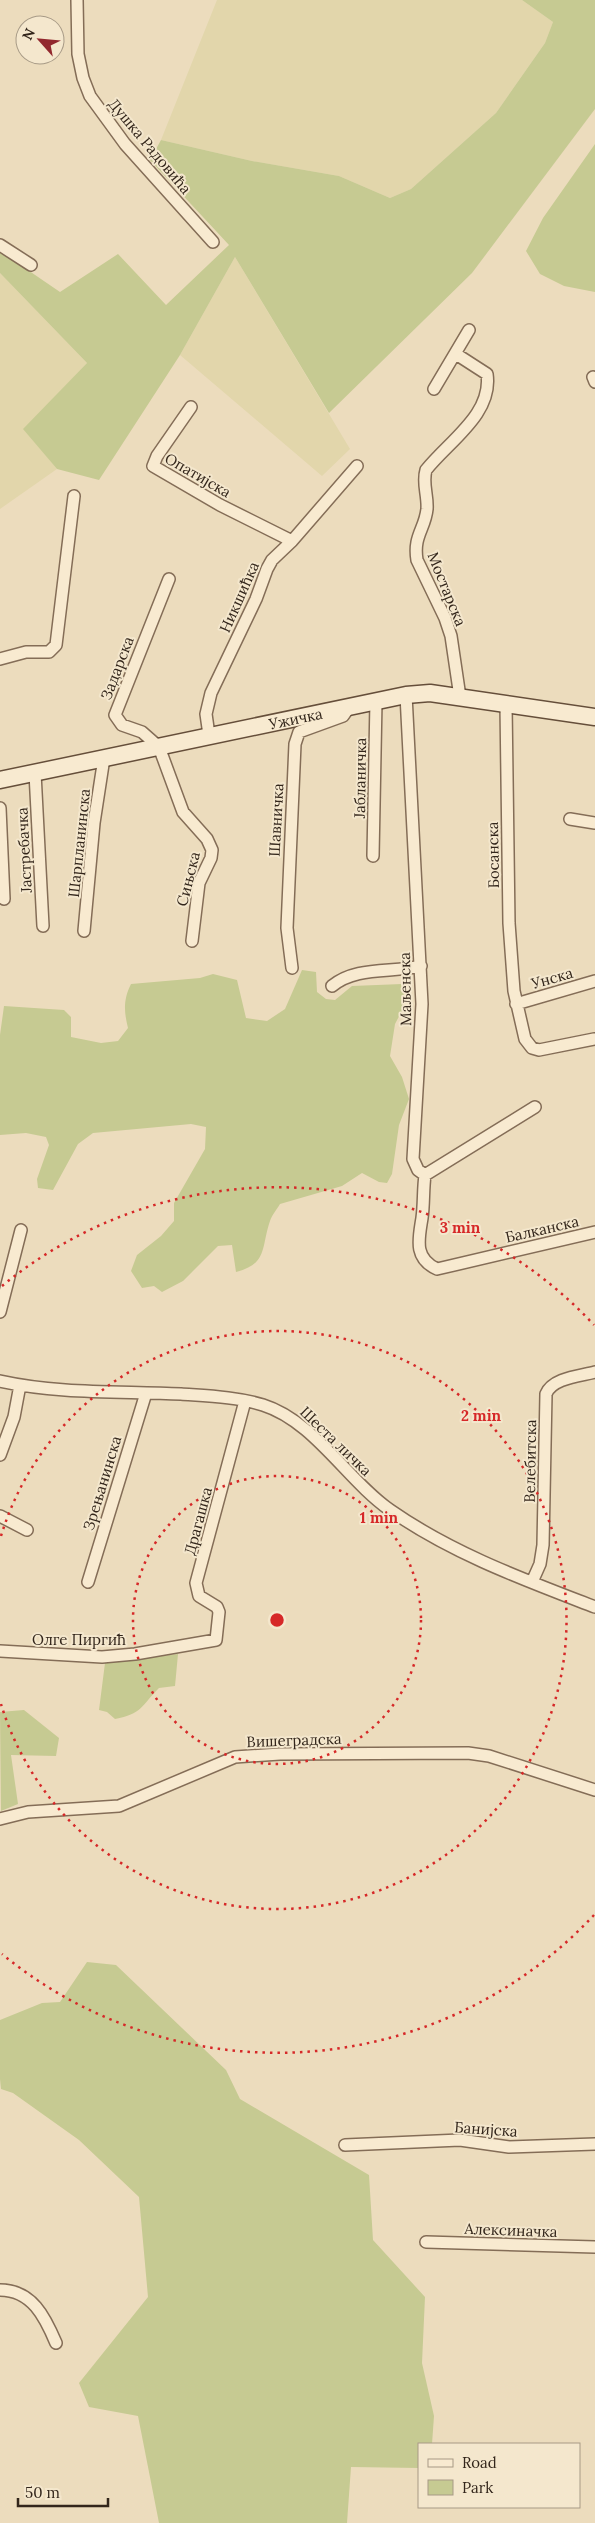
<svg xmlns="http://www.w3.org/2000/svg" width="595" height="2523" font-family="Lora,serif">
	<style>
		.farmland { fill: #e2d6ab }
		.green { fill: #c6ca92 }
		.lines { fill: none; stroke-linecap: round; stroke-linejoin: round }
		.minor-casing { stroke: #846d57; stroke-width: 14 }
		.secondary-casing { stroke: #654e3a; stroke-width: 19 }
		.minor { stroke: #f8ead0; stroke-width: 11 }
		.secondary { stroke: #f8ead0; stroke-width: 16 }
		.ring { fill: none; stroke: #d62828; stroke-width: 2.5; stroke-dasharray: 2.5 5 }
		.labels { text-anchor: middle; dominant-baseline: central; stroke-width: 4; stroke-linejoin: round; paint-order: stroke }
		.street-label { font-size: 15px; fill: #33261b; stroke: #f4e7cd }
		.centre { fill: #d62828; stroke: #f4e7cd; stroke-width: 2.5 }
		.ring-label { font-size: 15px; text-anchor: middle; font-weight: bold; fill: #d62828; stroke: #f4e7cd; stroke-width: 4; stroke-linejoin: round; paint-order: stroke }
	</style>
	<rect width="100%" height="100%" fill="#ecdcbd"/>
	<path class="farmland" d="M 217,0 L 522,0 L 553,22 L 545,43 L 496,113 L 411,189 L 390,198 L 339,176 L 252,161 L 161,140 Z
		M 235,257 L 350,449 L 322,476 L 180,355 Z
		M 0,273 L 87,363 L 24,429 L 57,469 L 0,509 Z"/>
	<path class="green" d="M 522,0 L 595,0 L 595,109 L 472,273 L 329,413 L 235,257 L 180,355 L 99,480 L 57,469 L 23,429 L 87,363 L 0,273 L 0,251 L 60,292 L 118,254 L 166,305 L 229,245 L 150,160 L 161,140 L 252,161 L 339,176 L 390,198 L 411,189 L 496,113 L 545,43 L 553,22 Z
		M 595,144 L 595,292 L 564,286 L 540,274 L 526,251 L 543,218 Z
		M 302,970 L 316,972 L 317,992 L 326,999 L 335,1000 L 352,986 L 402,984 L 406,1003 L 395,1024 L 390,1056 L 402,1077 L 409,1099 L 399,1125 L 392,1174 L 387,1183 L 379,1182 L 362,1173 L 342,1186 L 280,1204 C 277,1209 272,1215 270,1221 C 261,1247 268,1264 236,1272 L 232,1245 L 218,1246 L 183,1281 L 162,1292 L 154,1286 L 142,1288 L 131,1271 L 137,1255 L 161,1236 L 174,1221 L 174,1203 L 205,1149 L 206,1127 L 191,1124 L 93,1133 L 78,1144 L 53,1190 L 38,1188 L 37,1179 L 49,1145 L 46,1137 L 26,1133 L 0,1135 L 0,1035 L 4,1006 L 64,1010 L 71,1017 L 71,1037 L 101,1043 L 118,1041 L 128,1028 C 124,1012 123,1000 131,984 L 200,978 L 213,974 L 237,980 L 246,1018 L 267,1021 L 285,1009 Z
		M 178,1654 L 175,1686 L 159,1688 C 141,1706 142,1714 115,1719 L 107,1712 L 99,1710 L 105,1663 Z
		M 24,1710 L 59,1738 L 56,1756 L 11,1755 L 18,1804 L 1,1811 L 0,1712 Z
		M 87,1962 L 116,1965 L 226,2070 L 240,2099 L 369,2175 L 373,2240 L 425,2297 L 422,2363 L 434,2416 L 432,2444 L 419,2444 L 419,2468 L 351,2467 L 347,2523 L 159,2523 L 138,2416 L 89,2407 L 79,2383 L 148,2297 L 139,2197 L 79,2140 L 13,2093 L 1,2089 L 0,2079 L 0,2020 L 42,2003 L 60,2002 Z"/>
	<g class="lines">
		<defs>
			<path id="minor" d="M 77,0 L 78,54 L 83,78 L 90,96 L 125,144 L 213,242
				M 0,245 L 31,265
				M 456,354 L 487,374 C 493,414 449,441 426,470 C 422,483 428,495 427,509 C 425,529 413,536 417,560 L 445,618 L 451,636 L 460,697
				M 593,377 L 595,382
				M 434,389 L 469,330
				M 191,407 L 157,456 L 153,466 L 220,505 L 292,541
				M 169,579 L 115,715 L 122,725 L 142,732 L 159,747 L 183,812 L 207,839 L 212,850 L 211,858 L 199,883 L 192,941
				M 0,659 L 26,652 L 49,652 L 56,645 L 74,496
				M 406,695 L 422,1004 L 413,1159 L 418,1170 L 425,1175 C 423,1189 424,1204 422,1218 C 419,1238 413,1258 437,1269 L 595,1232
				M 506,705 L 509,923 L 514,991 L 525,1039 L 532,1048 L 539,1050 L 594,1039
				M 209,735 L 206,714 L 211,693 L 256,599 L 267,569 L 272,560 L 292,541 L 357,466
				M 35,773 L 43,926
				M 0,808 L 4,899
				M 570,819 L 595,823
				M 373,856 L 376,701
				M 84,931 L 94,823 L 104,758
				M 292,968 L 287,928 L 295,744 L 299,732 L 343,716 L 348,709
				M 332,986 C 356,966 391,973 421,966
				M 516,1004 L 595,981
				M 425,1175 L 535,1107
				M 0,1312 L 21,1230
				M 0,1381 C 59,1394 120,1391 181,1394 C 208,1396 237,1397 263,1405 C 314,1421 347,1480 390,1510 C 453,1554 525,1580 595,1607
				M 0,1455 L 14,1417 L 20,1385
				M 0,1516 L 27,1530
				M 88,1582 L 146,1393
				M 532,1582 L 540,1564 L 543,1545 L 546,1394 C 552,1378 580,1376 595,1372
				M 0,1651 L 102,1657 L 135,1654 L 216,1640 L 219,1612 L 217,1607 L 199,1596 L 196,1583 L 245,1401
				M 0,1819 L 28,1812 L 119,1806 L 235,1757 L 280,1754 L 468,1753 L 489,1756 L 595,1790
				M 345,2145 L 460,2140 L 509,2147 L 595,2144
				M 426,2242 L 595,2247
				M 0,2290 C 32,2290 45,2317 56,2343"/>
			<g id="secondary">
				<path id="s1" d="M 0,780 L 406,695 L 430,693 L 595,717"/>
			</g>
		</defs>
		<use href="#minor" class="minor-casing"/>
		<use href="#secondary" class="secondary-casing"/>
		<use href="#minor" class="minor"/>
		<use href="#secondary" class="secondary"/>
	</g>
	<g class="ring">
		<circle cx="277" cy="1620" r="144"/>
		<path d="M1 1536A289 289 0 1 1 1 1704"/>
		<path d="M594 1915A433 433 0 0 1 2 1954M2 1286A433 433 0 0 1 594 1325"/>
	</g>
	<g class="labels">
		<g class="street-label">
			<text transform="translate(150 146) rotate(50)">Душка Радовића</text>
			<text transform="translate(198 475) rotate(30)">Опатијска</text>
			<text transform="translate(447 589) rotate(68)">Мостарска</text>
			<text transform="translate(239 597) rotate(-66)">Никшићка</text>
			<text transform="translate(117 668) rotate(-69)">Задарска</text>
			<text stroke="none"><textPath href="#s1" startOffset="302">Ужичка</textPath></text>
			<text transform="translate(360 778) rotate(-89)">Јабланичка</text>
			<text transform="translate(276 820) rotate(-87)">Шавничка</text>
			<text transform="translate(79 843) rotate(-84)">Шарпланинска</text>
			<text transform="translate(24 850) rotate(-93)">Јастребачка</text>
			<text transform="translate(493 855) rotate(-91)">Босанска</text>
			<text transform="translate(188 879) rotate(-76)">Сињска</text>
			<text transform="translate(552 978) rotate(-16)">Унска</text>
			<text transform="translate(405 989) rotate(-91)">Маљенска</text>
			<text transform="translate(542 1229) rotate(-13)">Балканска</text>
			<text transform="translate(336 1441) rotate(44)">Шеста личка</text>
			<text transform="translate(530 1461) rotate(-89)">Велебитска</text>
			<text transform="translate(102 1483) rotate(-73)">Зрењанинска</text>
			<text transform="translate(198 1521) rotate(-75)">Драгашка</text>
			<text x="79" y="1639">Олге Пиргић</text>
			<text transform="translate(294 1740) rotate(-2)">Вишеградска</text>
			<text transform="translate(486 2129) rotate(4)">Банијска</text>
			<text transform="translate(511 2230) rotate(2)">Алексиначка</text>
		</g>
	</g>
	<circle cx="277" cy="1620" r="8" class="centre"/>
	<g class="ring-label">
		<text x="460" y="1233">3 min</text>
		<text x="481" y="1421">2 min</text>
		<text x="379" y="1523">1 min</text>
	</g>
	<rect x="418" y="2443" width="162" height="65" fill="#f4e7cd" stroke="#a79a86"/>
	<rect x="428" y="2459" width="25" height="8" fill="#f8ead0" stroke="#a79a86"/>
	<text x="462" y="2468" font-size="15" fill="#33261b">Road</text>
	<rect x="428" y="2480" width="25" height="15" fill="#c6ca92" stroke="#a79a86"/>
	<text x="462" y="2493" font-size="15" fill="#33261b">Park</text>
	<g transform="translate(40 40) rotate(297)"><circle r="24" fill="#f4e7cd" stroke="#a79a86"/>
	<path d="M0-4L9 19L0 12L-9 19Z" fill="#92282e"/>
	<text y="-8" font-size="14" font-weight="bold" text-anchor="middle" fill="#33261b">N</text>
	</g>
	<path d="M18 2498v8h90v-8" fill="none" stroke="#33261b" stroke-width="2.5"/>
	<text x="25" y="2498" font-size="15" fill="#33261b" stroke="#f4e7cd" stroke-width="4" paint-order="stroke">50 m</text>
</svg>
